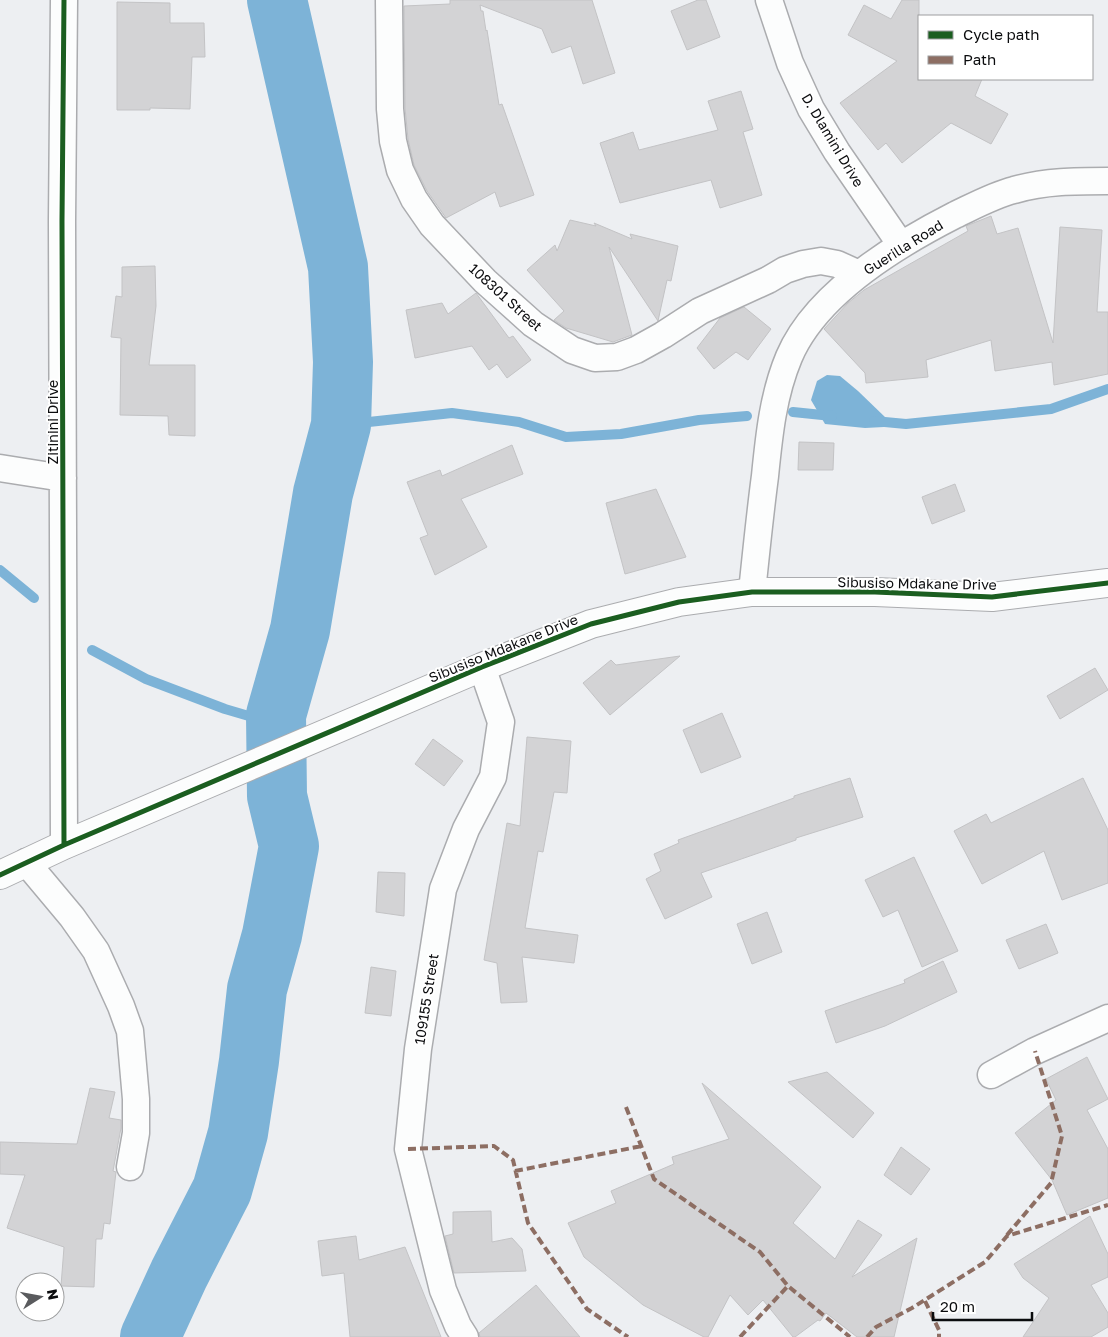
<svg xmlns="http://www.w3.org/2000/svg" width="1108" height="1337" font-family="'Golos Text',sans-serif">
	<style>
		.water { fill: #7db3d7 }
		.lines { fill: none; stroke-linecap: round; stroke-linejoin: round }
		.stream { stroke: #7db3d7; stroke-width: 10 }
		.river { stroke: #7db3d7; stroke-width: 60 }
		.building { fill: #d3d3d5; stroke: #c3c3c5 }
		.minor-casing { stroke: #abacaf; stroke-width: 29 }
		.tertiary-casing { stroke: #abacaf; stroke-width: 30 }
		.minor { stroke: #fcfdfd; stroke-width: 26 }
		.tertiary { stroke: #fcfdfd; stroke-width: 28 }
		.quiet { stroke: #8d6e63; stroke-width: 4; stroke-dasharray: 8 4; stroke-linecap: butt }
		.cycleway-casing { stroke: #fff; stroke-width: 8 }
		.cycleway { stroke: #1b5e20; stroke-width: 5 }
		.labels { text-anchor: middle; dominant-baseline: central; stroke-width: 4; stroke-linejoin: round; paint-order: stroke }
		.street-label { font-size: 14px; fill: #0b0c0e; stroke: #fff }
	</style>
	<rect width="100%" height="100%" fill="#edeff2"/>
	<path class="water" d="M 827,375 L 840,376 L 858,391 L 886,418 L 884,427 L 865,428 L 825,424 L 811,400 L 817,381 Z"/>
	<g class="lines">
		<path class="stream" d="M 793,412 L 832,416
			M 874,421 L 906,424 L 1051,409 L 1108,389
			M 341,425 L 452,413 L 519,422 L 566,437 L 621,434 L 699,420 L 747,416
			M 0,570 L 34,598
			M 92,650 L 146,679 L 225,709 L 276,724"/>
		<path class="river" d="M 150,1337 L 179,1274 L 222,1190 L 238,1133 L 249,1061 L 257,989 L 272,935 L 289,846 L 277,796 L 276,715 L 300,630 L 323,493 L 341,425 L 343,362 L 338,267 L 277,0"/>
	</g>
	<path class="building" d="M 450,0 L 592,0 L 615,73 L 583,84 L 571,46 L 552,53 L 542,29 L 480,5 L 481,11 L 483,11 L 486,31 L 487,30 L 499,105 L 502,104 L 534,195 L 500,207 L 495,192 L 446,218 L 427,191 L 414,165 L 408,139 L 405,108 L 404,6 L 450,4 Z
		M 698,0 L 706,0 L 720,37 L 687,50 L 671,11 Z
		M 902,0 L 919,0 L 919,79 L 982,79 L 975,96 L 1008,114 L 991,144 L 951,123 L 902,163 L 886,143 L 878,150 L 840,103 L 897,61 L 848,35 L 864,5 L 891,19 Z
		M 117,2 L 170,3 L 170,23 L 204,23 L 205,57 L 192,57 L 190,109 L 150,108 L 150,110 L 117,110 Z
		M 741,91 L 753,129 L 743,132 L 762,195 L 720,208 L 711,180 L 620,203 L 600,143 L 633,132 L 639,150 L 718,130 L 708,101 Z
		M 991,216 L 997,234 L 1018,228 L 1053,343 L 1060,227 L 1102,230 L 1097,312 L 1108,312 L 1108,374 L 1054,385 L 1052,362 L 995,371 L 991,340 L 926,360 L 928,377 L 866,383 L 865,373 L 824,329 L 848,303 L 864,290 L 968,231 L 966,226 Z
		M 570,220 L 596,226 L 594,223 L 632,239 L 630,234 L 678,246 L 671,281 L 667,280 L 658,321 L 609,247 L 632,335 L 613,342 L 566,328 L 554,320 L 564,311 L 527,270 L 555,245 L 557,251 Z
		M 155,266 L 156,306 L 149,365 L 195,365 L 195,436 L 169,435 L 168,416 L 120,415 L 121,338 L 111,337 L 116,296 L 122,297 L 122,267 Z
		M 476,293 L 509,338 L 513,336 L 531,360 L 507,378 L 497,364 L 489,370 L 472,346 L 415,358 L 406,310 L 442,303 L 448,314 Z
		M 744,307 L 771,329 L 748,360 L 736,352 L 714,369 L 697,348 L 720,318 Z
		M 799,442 L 834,443 L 833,470 L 798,470 Z
		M 512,445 L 523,474 L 461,499 L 487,547 L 435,575 L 420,538 L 428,535 L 407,482 L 440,470 L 442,476 Z
		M 955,484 L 965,511 L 932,524 L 922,497 Z
		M 656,489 L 686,557 L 625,574 L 606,503 Z
		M 680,656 L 610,715 L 583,683 L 611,660 L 616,665 Z
		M 1095,668 L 1108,690 L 1060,719 L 1047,696 Z
		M 722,713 L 741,757 L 701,773 L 683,730 Z
		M 527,737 L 571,741 L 567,793 L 554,792 L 543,852 L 538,851 L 525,928 L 578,935 L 574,963 L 522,957 L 527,1002 L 501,1003 L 497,963 L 484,960 L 507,823 L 520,826 Z
		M 433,739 L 463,761 L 444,786 L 415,764 Z
		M 850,778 L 863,817 L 796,838 L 796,840 L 701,873 L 712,897 L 665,919 L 646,879 L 661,871 L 654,854 L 679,843 L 678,840 L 794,798 L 794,796 Z
		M 1083,778 L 1108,830 L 1108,883 L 1062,900 L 1044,851 L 982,884 L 954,831 L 986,814 L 991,823 Z
		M 914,857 L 958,951 L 922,967 L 898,910 L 883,917 L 865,880 Z
		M 378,872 L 405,873 L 404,916 L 376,912 Z
		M 767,912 L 782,952 L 752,964 L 737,924 Z
		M 1046,924 L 1058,953 L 1019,969 L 1006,940 Z
		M 943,961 L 957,992 L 885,1026 L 836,1043 L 825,1011 L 905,983 L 904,980 Z
		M 371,967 L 396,971 L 391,1016 L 365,1013 Z
		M 1087,1057 L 1108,1099 L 1087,1110 L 1108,1149 L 1108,1198 L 1067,1215 L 1052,1180 L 1015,1133 L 1056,1100 L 1046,1079 Z
		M 827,1072 L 874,1113 L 853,1138 L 788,1082 Z
		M 702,1083 L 821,1187 L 793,1223 L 835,1259 L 858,1220 L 882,1235 L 852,1277 L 917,1238 L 894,1337 L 857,1337 L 826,1313 L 820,1321 L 818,1320 L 795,1337 L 793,1337 L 763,1300 L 748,1315 L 730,1295 L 708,1337 L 704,1337 L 643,1305 L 584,1257 L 568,1223 L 616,1203 L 611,1191 L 674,1164 L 672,1157 L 729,1139 Z
		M 90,1088 L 115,1092 L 109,1118 L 121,1120 L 121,1128 L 113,1171 L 116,1172 L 110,1224 L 104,1223 L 102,1239 L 96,1239 L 94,1287 L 61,1286 L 64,1247 L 7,1228 L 25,1175 L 0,1174 L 0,1142 L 77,1144 Z
		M 901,1147 L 930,1169 L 911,1195 L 884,1175 Z
		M 491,1211 L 492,1242 L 512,1238 L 522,1249 L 526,1271 L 454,1273 L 445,1236 L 453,1234 L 453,1212 Z
		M 1090,1216 L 1108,1254 L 1108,1277 L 1091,1285 L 1108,1313 L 1108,1327 L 1091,1337 L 1023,1337 L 1049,1298 L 1023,1278 L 1014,1264 Z
		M 356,1236 L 359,1260 L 405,1247 L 441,1337 L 350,1337 L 344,1273 L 322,1276 L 318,1241 Z
		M 536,1285 L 580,1337 L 480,1337 L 479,1333 Z"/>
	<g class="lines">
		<defs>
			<path id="minor" d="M 64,0 L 62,221 L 64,845
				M 389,0 L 390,109 L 393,141 L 400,170 L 414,199 L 432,225 L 485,281 L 533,324 L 572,350 L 595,358 L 617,357 L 636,350 L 663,335 L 700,311 L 768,280 L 785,270 L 803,264 L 821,261 L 837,264 L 859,274
				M 769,0 L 790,63 L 811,109 L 837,152 L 901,245
				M 0,468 L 63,478
				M 752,592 C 756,553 760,514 765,476 C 769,436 773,395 789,357 C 816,293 896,245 955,215 C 974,206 994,195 1014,190 C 1045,181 1076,181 1108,181
				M 26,862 L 72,917 L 96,951 L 121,1006 L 130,1031 L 136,1099 L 136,1133 L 130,1167
				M 991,1075 L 1035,1051 L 1108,1018
				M 465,1337 L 458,1326 L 443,1290 L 408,1149 L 418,1049 L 443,889 L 466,829 L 493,777 L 501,722 L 482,667"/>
			<path id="tertiary" d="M 0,875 L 64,845 L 482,667 L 591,624 L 679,602 L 752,592 L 875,592 L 992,597 L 1108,583"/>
		</defs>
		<use href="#minor" class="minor-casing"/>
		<use href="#tertiary" class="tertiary-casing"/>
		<use href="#minor" class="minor"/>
		<use href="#tertiary" class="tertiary"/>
		<path class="quiet" d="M 626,1107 L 654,1179 L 760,1252 L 788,1286 L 850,1337
			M 408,1149 L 494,1146 L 513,1160 L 528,1223 L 587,1309 L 628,1337
			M 515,1171 L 642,1146
			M 1007,1235 L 1051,1183 L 1062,1136 L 1035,1051
			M 925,1301 L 939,1330 L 939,1337
			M 740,1337 L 788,1286
			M 867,1337 L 876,1327 L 912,1308 L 985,1262 L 1007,1236 L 1108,1205"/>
		<defs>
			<path id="cycleway" d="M 64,0 L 62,221 L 64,845
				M 0,875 L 64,845 L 482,667 L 591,624 L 679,602 L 752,592 L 875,592 L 992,597 L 1108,583"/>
		</defs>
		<use href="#cycleway" class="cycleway-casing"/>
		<use href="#cycleway" class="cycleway"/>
	</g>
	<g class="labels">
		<g class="street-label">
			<text transform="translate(833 140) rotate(59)">D. Dlamini Drive</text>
			<text transform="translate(903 247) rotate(-32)">Guerilla Road</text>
			<text transform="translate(506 297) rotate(42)">108301 Street</text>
			<text transform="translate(52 422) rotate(-90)">Zitinini Drive</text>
			<text transform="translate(917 583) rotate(1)">Sibusiso Mdakane Drive</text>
			<text transform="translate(503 648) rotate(-22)">Sibusiso Mdakane Drive</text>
			<text transform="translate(426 999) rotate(-81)">109155 Street</text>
		</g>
	</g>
	<rect x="918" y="15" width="175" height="65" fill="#ffffff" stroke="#9d9e9f"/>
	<rect x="928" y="31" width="25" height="8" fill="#1b5e20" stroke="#9d9e9f"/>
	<text x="963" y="40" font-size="15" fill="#0b0c0e">Cycle path</text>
	<rect x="928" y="56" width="25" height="8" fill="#8d6e63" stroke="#9d9e9f"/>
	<text x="963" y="65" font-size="15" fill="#0b0c0e">Path</text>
	<g transform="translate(40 1297) rotate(79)"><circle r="24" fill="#ffffff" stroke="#9d9e9f"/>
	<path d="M0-4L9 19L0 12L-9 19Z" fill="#5a5b5e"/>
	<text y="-8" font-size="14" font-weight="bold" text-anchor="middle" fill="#0b0c0e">N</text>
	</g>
	<path d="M933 1312v8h99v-8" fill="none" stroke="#0b0c0e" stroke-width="2.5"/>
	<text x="940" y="1312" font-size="15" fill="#0b0c0e" stroke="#ffffff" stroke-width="4" paint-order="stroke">20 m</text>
</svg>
